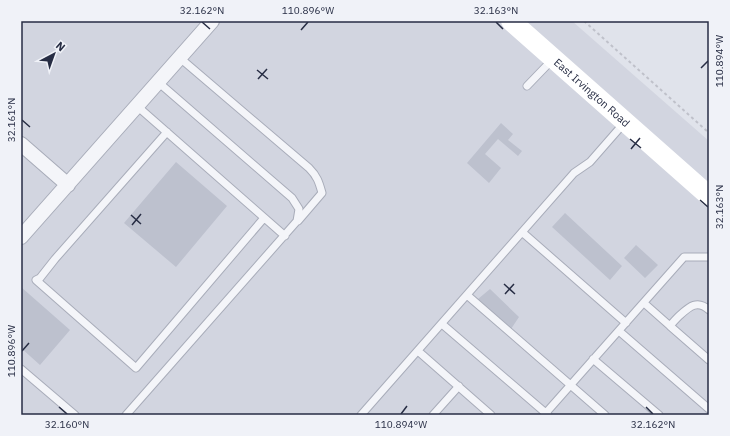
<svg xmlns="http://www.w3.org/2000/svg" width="730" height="436" font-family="'IBM Plex Sans',sans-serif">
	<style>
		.built { fill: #d2d5e0 }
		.building { fill: #bdc1ce }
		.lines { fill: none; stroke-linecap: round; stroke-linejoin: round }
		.lane-casing { stroke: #a8acb9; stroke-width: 9 }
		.street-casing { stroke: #a8acb9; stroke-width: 16 }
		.path { stroke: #bfc1ca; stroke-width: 2; stroke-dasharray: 3 3; stroke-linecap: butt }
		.lane { stroke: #f4f5f9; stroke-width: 7 }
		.street { stroke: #f4f5f9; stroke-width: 14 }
		.secondary { stroke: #fff; stroke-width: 20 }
		.ticks { fill: none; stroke: #272d44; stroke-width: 1.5 }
		.labels { text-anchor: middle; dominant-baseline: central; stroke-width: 3.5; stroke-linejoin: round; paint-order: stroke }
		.street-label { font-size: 11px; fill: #272d44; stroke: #f0f2f8 }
		.neatline { fill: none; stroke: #272d44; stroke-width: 1.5 }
		.ticks-label { font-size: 10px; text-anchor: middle; fill: #272d44 }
	</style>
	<rect width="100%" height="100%" fill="#e0e3eb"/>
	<path class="built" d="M 21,21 L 572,21 L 709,141 L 709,415 L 21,415 Z"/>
	<path class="building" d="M 501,123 L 513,134 L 508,140 L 522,151 L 518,156 L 498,139 L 485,154 L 501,168 L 489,183 L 467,163 Z
		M 176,162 L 227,206 L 176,267 L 124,223 Z
		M 565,213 L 622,266 L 610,280 L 552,227 Z
		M 636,245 L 658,265 L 645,278 L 624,258 Z
		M 21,287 L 70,330 L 40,365 L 21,348 Z
		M 490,289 L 519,317 L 511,329 L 478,299 Z"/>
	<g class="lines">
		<defs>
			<path id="lane" d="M 180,58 L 309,168 C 317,176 319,182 322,193 L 298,221
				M 527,86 L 553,59
				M 137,106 L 285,236
				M 167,132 L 55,259 L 40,278 L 36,280 L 136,368 L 264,218
				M 522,232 L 626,323
				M 467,295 L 605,415
				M 644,303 L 670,326 C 673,322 676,319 679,316 C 689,307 697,299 709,310
				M 442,324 L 548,415
				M 670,326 L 709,360
				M 619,331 L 709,409
				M 418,351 L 491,415
				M 593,359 L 659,415
				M 21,369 L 75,415
				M 126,415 L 297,221 L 299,209 L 292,198 L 158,82
				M 361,415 L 574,173 L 590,162 L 625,122
				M 433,415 L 459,386
				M 544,415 L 684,257 L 709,257"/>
			<path id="street" d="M 21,144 L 68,185
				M 21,237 L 212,21"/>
		</defs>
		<use href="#lane" class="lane-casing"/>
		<use href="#street" class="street-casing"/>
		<path class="path" d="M 584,21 L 709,133"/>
		<use href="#lane" class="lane"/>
		<use href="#street" class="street"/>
		<path class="secondary" id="s1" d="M 511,21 L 709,196"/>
	</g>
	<path class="ticks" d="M 202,22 L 210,29M 496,22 L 503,29M 301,30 L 308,22M 701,68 L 708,61M 257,70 L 268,79M 258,79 L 267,69M 22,120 L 30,127M 630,139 L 641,148M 631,149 L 640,138M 700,200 L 708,207M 131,215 L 141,224M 132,225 L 141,214M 504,284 L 515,294M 505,294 L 514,284M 22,351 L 29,343M 59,407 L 67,414M 646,407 L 653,414M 401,414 L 407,406"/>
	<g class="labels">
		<g class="street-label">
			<text stroke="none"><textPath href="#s1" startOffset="108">East Irvington Road</textPath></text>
		</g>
	</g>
	<rect width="730" height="436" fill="none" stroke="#f0f2f8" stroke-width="44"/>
	<g transform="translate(54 54) rotate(41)" stroke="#f0f2f8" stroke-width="3" paint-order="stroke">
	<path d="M0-3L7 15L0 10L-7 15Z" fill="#272d44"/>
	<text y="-6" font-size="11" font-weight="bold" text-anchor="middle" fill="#272d44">N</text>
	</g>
	<rect x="22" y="22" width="686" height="392" class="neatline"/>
	<g class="ticks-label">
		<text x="202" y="14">32.162°N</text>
		<text x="308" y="14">110.896°W</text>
		<text x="496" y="14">32.163°N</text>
		<text transform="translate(719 61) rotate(-90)" y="4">110.894°W</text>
		<text transform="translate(11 120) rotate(-90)" y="4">32.161°N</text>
		<text transform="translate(719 207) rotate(-90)" y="4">32.163°N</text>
		<text transform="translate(11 351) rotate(-90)" y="4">110.896°W</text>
		<text x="67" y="428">32.160°N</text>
		<text x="401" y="428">110.894°W</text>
		<text x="653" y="428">32.162°N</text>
	</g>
</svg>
